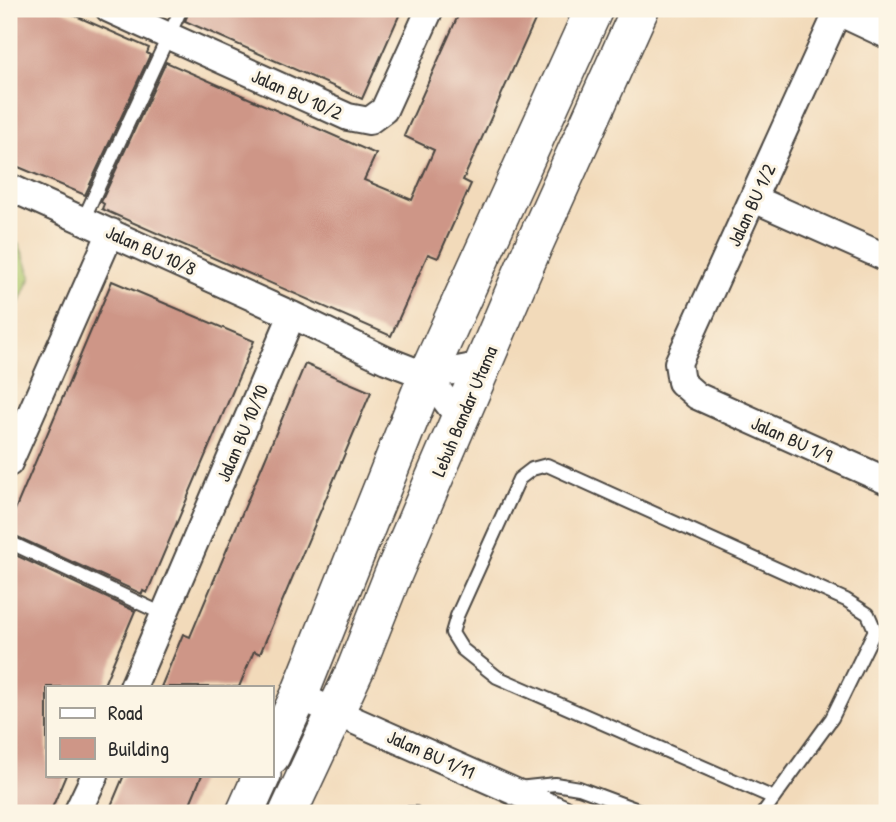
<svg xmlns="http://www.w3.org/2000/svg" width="896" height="822" font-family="'Patrick Hand',sans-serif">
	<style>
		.green { fill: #b1ca70; stroke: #6e7a4e; stroke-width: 2 }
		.building { fill: #ce9687 }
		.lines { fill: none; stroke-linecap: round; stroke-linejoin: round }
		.service-casing { stroke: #494540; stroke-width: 16 }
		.minor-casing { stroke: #494540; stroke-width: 30 }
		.secondary-casing { stroke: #494540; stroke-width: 40 }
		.service { stroke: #fff; stroke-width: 12 }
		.minor { stroke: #fff; stroke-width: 26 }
		.secondary { stroke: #fff; stroke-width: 37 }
		.labels { text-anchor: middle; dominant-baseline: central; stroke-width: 6; stroke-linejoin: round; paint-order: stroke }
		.street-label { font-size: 19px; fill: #2b2b2b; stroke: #fcf5e5 }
	</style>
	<rect width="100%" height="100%" fill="#fcf5e5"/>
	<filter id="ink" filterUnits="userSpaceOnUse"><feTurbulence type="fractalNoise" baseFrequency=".0143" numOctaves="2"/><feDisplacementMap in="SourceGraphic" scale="14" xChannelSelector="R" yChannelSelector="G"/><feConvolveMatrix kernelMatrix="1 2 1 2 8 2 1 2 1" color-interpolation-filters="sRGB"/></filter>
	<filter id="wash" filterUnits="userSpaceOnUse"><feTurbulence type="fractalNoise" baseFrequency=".00686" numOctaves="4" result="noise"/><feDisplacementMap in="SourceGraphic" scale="28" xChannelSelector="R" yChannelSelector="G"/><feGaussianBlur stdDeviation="1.57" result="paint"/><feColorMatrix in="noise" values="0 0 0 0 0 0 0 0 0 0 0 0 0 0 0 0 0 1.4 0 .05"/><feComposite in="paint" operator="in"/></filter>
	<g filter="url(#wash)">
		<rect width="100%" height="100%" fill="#f2daba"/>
		<path class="green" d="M 9,241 L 19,244 L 31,277 L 9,323 Z"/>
		<g id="blocks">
			<path class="building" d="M 9,9 L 60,9 L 149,48 L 147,53 L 150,55 L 85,195 L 9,163 Z
				M 190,9 L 402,9 L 362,99 L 185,21 Z
				M 461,9 L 540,9 L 463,180 L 471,184 L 438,258 L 428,254 L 391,336 L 102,209 L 104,204 L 101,202 L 166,62 L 376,154 L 364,180 L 412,200 L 434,150 L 404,136 Z
				M 112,281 L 254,341 L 147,593 L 143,591 L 142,594 L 9,533 L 9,524 Z
				M 305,364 L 371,392 L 260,654 L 254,651 L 239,687 L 161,687 L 183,634 L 190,637 Z
				M 9,552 L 135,611 L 103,687 L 47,687 L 47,775 L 66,775 L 50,813 L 9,813 Z
				M 124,775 L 202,775 L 186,813 L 108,813 Z"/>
		</g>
	</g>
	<g filter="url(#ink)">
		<use href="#blocks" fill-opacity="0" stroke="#494540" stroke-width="2"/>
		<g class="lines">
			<defs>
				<path id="service" d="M 83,220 L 181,9
					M 9,542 L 165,615
					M 518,788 L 555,784 L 579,788 L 646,813
					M 407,813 L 415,813
					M 763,813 L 832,718 L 875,630 L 868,614 L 846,600 L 547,465 L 532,469 L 519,479 L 457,616 L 452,633 L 462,649 L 497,677 L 774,798"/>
				<path id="minor" d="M 109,9 L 348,117 L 369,121 L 384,110 L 430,9
					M 839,9 L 678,363 L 681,382 L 697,396 L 887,481
					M 838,12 L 887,35
					M 9,187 L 292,315 L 386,360 L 427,376 L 460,419
					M 754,199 L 887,258
					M 427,376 L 483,365
					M 9,463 L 111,232
					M 133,687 L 292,315
					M 299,696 L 563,813
					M 77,813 L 95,775"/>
				<path id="secondary" d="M 271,756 L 299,696 L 427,376 L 594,9
					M 245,813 L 262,775
					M 288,813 L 356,668 L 392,577 L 534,245 L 640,9"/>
			</defs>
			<use href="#service" class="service-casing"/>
			<use href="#minor" class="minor-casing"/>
			<use href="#secondary" class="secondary-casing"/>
			<use href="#service" class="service"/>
			<use href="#minor" class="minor"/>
			<use href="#secondary" class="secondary"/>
		</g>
	</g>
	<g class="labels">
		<g class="street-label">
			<text transform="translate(297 94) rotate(24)">Jalan BU 10/2</text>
			<text transform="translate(751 205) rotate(-65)">Jalan BU 1/2</text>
			<text transform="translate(151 250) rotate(24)">Jalan BU 10/8</text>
			<text transform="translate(464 411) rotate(-67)">Lebuh Bandar Utama</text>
			<text transform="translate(242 433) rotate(-67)">Jalan BU 10/10</text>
			<text transform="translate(792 439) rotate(24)">Jalan BU 1/9</text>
			<text transform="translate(431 754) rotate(24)">Jalan BU 1/11</text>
		</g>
	</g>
	<rect width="896" height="822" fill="none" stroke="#fcf5e5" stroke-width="35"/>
	<rect x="46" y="686" width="228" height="91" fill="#fcf5e5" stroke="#a8a49b" stroke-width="2"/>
	<rect x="60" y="708" width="35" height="10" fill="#ffffff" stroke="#a8a49b" stroke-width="2"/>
	<text x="108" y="720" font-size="21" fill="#2b2b2b">Road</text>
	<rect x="60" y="738" width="35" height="21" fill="#ce9687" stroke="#a8a49b" stroke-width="2"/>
	<text x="108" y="756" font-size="21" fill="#2b2b2b">Building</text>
</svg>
